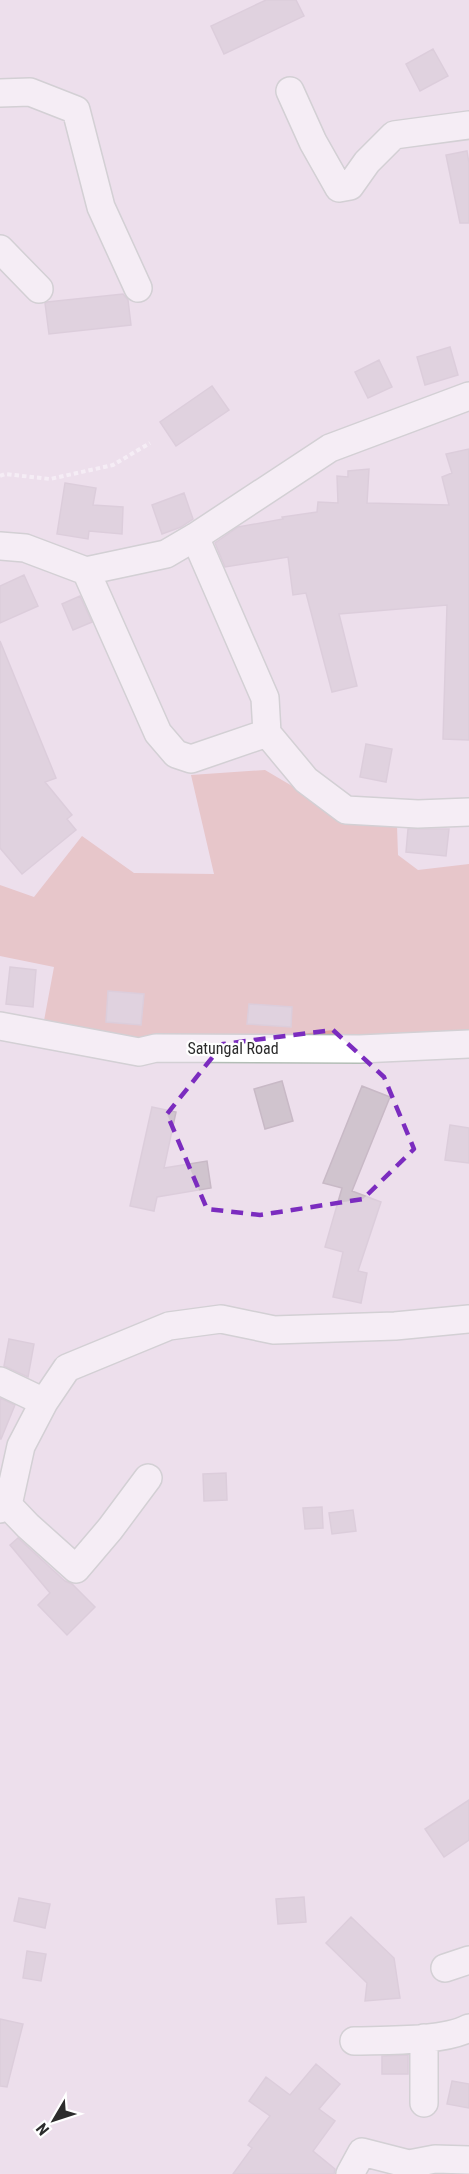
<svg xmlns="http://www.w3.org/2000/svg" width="469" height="2174" font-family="'Roboto Condensed',sans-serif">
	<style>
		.green { fill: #e0a89f }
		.building { fill: #d0c4ce; stroke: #c8b9c6; stroke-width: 1.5 }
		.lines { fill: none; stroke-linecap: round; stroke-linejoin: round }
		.minor-casing { stroke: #b3beb6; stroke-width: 30 }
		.path { stroke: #fff; stroke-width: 4; stroke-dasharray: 4.5 3; stroke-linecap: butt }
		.minor { stroke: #fff; stroke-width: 27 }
		.marked { fill: none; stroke: #7b2cbf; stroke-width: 4.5; stroke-dasharray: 12 8; stroke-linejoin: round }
		.labels { text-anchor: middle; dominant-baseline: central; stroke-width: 4.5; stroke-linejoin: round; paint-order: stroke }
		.street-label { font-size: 16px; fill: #2c2c2c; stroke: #fff }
	</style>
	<rect width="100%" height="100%" fill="#eddfec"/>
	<path class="green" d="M 265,770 L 326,806 L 397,826 L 398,855 L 418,870 L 469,864 L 469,1036 L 140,1044 L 43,1026 L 54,967 L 0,956 L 0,885 L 34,897 L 82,836 L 134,873 L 214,874 L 191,775 Z"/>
	<path class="building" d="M 266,0 L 296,0 L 304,16 L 224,54 L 211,26 Z
		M 433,49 L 448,76 L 420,91 L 406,64 Z
		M 467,151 L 469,163 L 469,223 L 460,223 L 446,155 Z
		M 123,294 L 128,300 L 131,325 L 49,334 L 45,303 L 47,302 Z
		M 450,347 L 458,375 L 425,385 L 417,357 Z
		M 379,360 L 392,387 L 368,398 L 355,372 Z
		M 212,386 L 229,410 L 176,446 L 160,422 Z
		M 469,449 L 469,740 L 443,739 L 447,605 L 339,614 L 357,686 L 332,692 L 306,593 L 293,595 L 288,557 L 225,567 L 215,543 L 238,527 L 283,519 L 282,517 L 317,512 L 318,502 L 338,503 L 337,476 L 348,477 L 348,471 L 369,469 L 367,503 L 449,505 L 442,477 L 452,473 L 446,454 Z
		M 65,483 L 96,488 L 93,505 L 123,507 L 122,534 L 89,531 L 88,539 L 57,534 Z
		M 184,493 L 193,519 L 181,527 L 162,534 L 152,505 Z
		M 24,575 L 38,606 L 0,623 L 0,586 Z
		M 80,596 L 92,622 L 73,630 L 62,604 Z
		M 0,641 L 56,778 L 45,782 L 72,815 L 67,819 L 76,830 L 22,874 L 0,848 Z
		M 366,744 L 392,749 L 386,782 L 360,777 Z
		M 408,829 L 449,829 L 446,856 L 406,852 Z
		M 10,967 L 36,970 L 33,1007 L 6,1004 Z
		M 108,991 L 144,994 L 141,1025 L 106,1022 Z
		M 249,1004 L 292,1007 L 291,1027 L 247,1024 Z
		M 282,1081 L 293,1121 L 265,1129 L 254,1089 Z
		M 362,1086 L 390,1097 L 352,1191 L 381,1202 L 358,1271 L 367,1273 L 361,1303 L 333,1297 L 343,1252 L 325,1247 L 342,1188 L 323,1183 Z
		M 152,1107 L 176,1112 L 164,1168 L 207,1161 L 211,1188 L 157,1197 L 154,1211 L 130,1206 Z
		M 450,1125 L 469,1128 L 469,1163 L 445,1160 Z
		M 9,1339 L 34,1344 L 28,1377 L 4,1366 Z
		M 0,1398 L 15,1405 L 1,1439 L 0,1439 Z
		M 226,1473 L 227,1500 L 204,1501 L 203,1474 Z
		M 322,1507 L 323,1528 L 305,1529 L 303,1508 Z
		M 353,1510 L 356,1531 L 332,1534 L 329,1513 Z
		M 18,1538 L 65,1581 L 72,1584 L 95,1607 L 67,1635 L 38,1605 L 50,1593 L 10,1545 Z
		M 469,1800 L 469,1840 L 444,1857 L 425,1829 Z
		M 304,1897 L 306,1922 L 278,1924 L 276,1899 Z
		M 19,1898 L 50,1904 L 45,1928 L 14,1921 Z
		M 351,1917 L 394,1958 L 400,1998 L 365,2001 L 367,1983 L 326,1943 Z
		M 27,1951 L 46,1954 L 41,1981 L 23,1978 Z
		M 0,2019 L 23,2024 L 7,2087 L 0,2086 Z
		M 408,2055 L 408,2074 L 382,2074 L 382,2056 Z
		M 316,2064 L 340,2084 L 319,2109 L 335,2121 L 313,2151 L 335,2169 L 334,2174 L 233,2174 L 252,2148 L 248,2145 L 270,2116 L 249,2101 L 266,2077 L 290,2095 Z
		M 452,2081 L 469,2084 L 469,2108 L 447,2104 Z"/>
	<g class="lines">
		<defs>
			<path id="minor" d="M 290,91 L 313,142 L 339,188 L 350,186 L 367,162 L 394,135 L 469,125
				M 0,93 L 30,92 L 76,110 L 101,207 L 138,288
				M 0,249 L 39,289
				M 195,537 L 265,698 L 267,733 L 306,780 L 346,810 L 418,814 L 469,812
				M 0,546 L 25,548 L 86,571 L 166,554 L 195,537 L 330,448 L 469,396
				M 86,571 L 158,733 L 176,754 L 191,759 L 267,733
				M 0,1026 L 139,1052 L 156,1048 L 360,1049 L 469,1044
				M 0,1381 L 44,1402
				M 8,1505 L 28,1526 L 76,1569 L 110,1529 L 148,1478
				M 0,1509 L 8,1505 L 21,1446 L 44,1402 L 67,1368 L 169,1326 L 221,1319 L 274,1330 L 395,1326 L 469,1319
				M 445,1968 L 469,1960
				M 424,2038 L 424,2103
				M 354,2041 C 385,2040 443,2042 469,2028
				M 350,2174 L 362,2152 L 409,2164 L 435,2159 L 469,2160"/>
		</defs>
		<use href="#minor" class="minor-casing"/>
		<path class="path" d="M 0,476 L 5,474 L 50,479 L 113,465 L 150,443"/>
		<use href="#minor" class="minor"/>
	</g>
	<path d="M0 0H469V2174H0ZM 333,1030 L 384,1077 L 414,1149 L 363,1199 L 260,1215 L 207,1209 L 167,1114 L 223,1044 Z" fill="#eddfec" fill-opacity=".55" fill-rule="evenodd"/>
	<path class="marked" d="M 333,1030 L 384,1077 L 414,1149 L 363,1199 L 260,1215 L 207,1209 L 167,1114 L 223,1044 Z"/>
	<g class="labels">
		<g class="street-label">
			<text x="233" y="1048">Satungal Road</text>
		</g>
	</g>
	<g transform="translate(54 2120) rotate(231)" stroke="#ffffff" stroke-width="4.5" paint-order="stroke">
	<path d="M0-4.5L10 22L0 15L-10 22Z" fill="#2c2c2c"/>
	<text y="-9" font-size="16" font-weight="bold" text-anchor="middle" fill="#2c2c2c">N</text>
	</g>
</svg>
